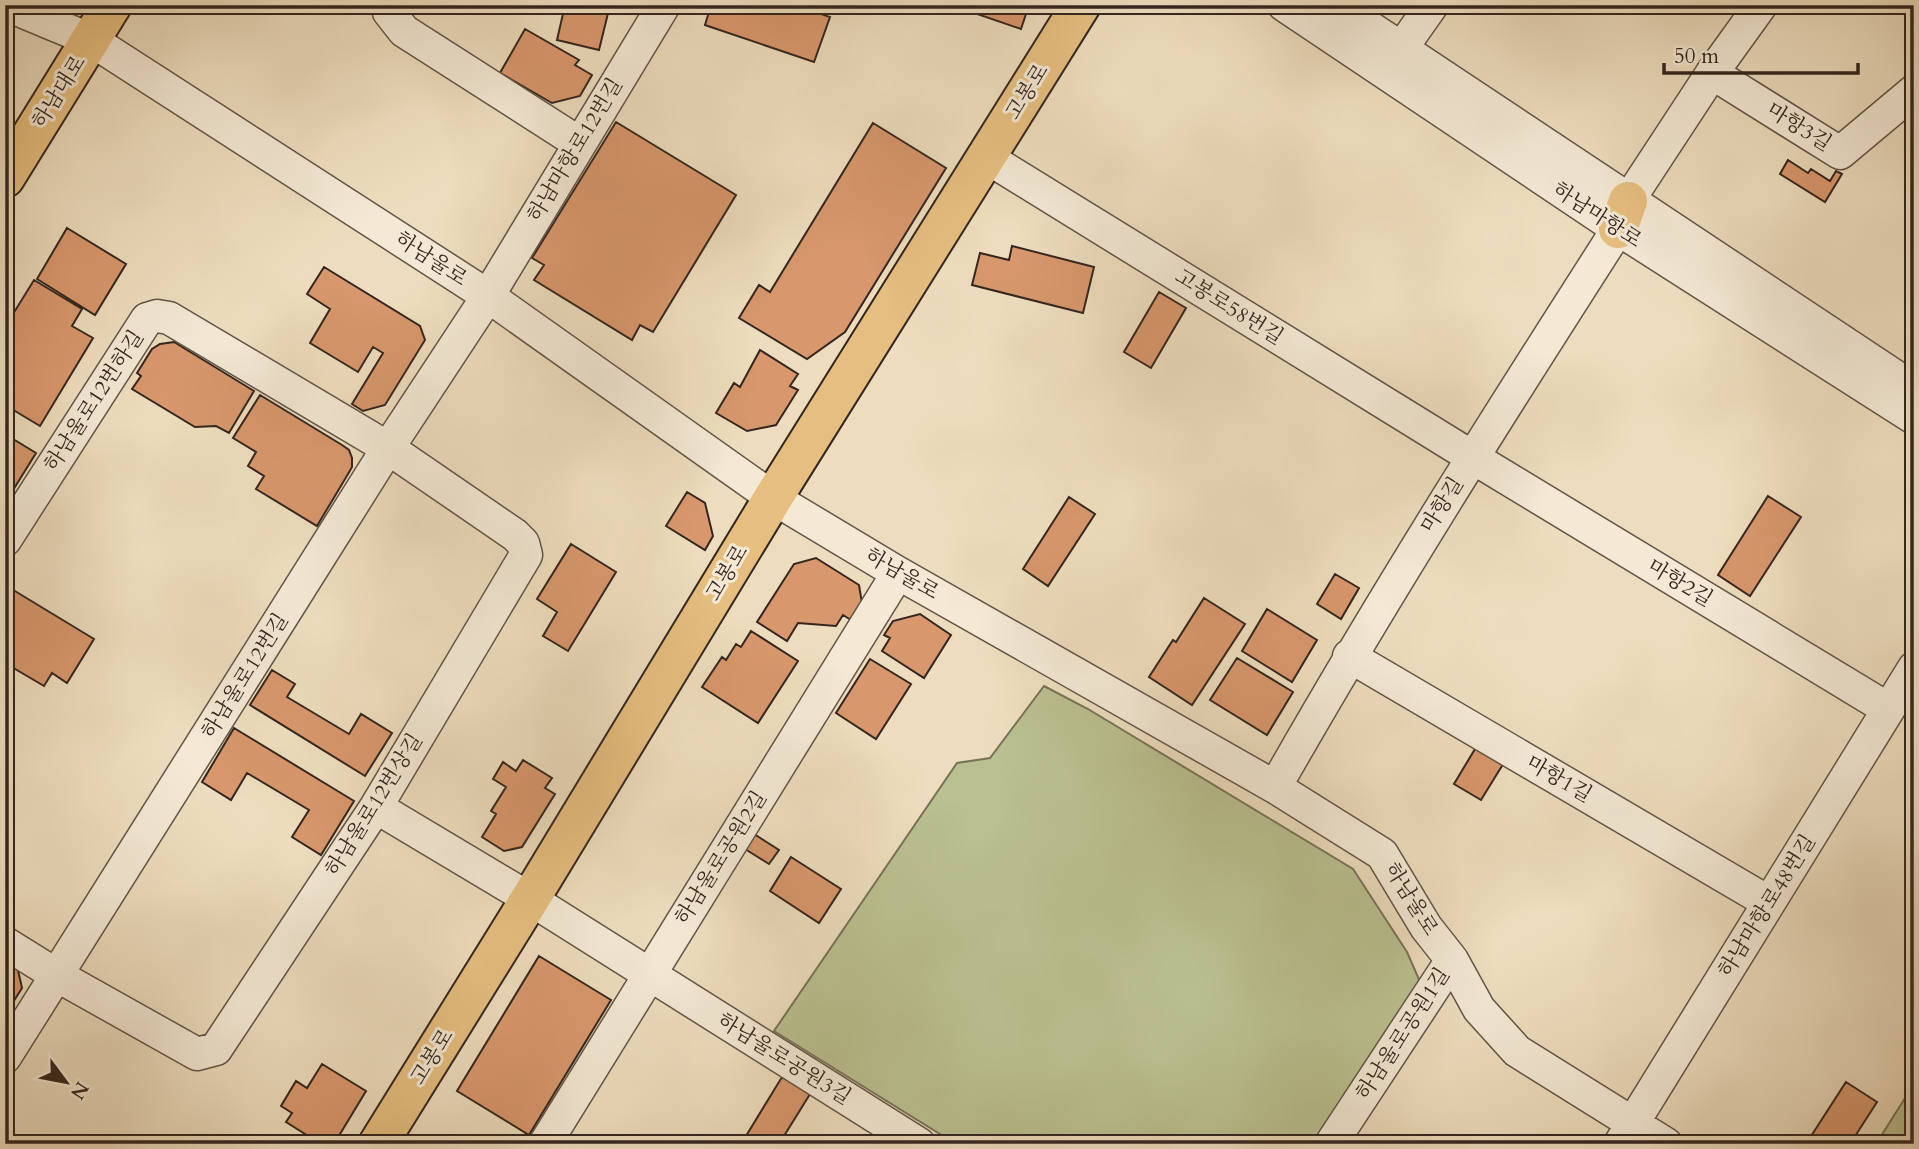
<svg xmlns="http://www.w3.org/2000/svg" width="1919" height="1149" font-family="Cardo,'Noto Serif KR',serif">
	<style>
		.green { fill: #bac090; stroke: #777358; stroke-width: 2 }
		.building { fill: #d8976c; stroke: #34261f; stroke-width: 2 }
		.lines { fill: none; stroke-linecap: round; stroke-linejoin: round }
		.minor-casing { stroke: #625447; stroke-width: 35 }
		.major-casing { stroke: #34261f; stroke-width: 42 }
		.minor { stroke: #f3e9d5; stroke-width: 32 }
		.major { stroke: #e6be7f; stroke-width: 38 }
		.labels { text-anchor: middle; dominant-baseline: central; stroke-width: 6; stroke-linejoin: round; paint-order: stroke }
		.street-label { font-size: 21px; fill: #34261f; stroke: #f3e9d5 }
	</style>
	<rect width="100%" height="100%" fill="#edddbe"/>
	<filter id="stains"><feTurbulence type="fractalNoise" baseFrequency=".00286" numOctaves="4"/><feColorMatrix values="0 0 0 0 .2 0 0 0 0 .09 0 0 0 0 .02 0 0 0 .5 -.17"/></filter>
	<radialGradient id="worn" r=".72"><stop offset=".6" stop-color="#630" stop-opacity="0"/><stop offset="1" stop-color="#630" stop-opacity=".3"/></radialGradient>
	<path class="green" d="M 1044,686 L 1088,709 L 1353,869 L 1407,952 L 1421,984 L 1318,1144 L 956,1144 L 774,1031 L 957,763 L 990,758 Z
		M 1914,1084 L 1914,1144 L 1876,1144 Z"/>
	<path class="building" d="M 565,5 L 610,5 L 599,50 L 557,40 Z
		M 711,5 L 795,5 L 830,17 L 814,62 L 705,25 Z
		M 951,5 L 1029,5 L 1021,29 Z
		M 525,29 L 579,60 L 575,65 L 592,75 L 580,96 L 552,103 L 500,73 Z
		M 616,122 L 736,195 L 653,332 L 640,325 L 632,340 L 534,280 L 544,265 L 532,258 Z
		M 873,123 L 946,168 L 845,332 L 807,359 L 739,318 L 759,285 L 770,292 Z
		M 1788,160 L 1808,173 L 1811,169 L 1830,181 L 1836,171 L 1842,174 L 1825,202 L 1780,174 Z
		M 67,228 L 126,264 L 95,315 L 37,279 Z
		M 1012,246 L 1094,267 L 1083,313 L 972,285 L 980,253 L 1009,260 Z
		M 324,267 L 420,326 L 425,340 L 385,405 L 363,411 L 352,404 L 383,353 L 373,347 L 358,372 L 310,343 L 330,309 L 307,294 Z
		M 34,280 L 82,309 L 72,326 L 93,338 L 40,426 L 5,405 L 5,327 Z
		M 1159,292 L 1186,308 L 1151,368 L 1124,352 Z
		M 174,342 L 254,391 L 229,433 L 216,426 L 195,427 L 132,389 L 141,376 L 137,373 L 152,349 L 160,344 Z
		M 760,350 L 798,374 L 790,386 L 798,390 L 776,425 L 747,431 L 716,413 L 734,383 L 740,387 Z
		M 260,395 L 342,445 L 349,450 L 352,458 L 352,467 L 348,474 L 317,526 L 256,489 L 264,476 L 248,466 L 256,452 L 233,438 Z
		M 5,434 L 36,453 L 5,503 Z
		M 687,492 L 705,503 L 713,536 L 705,550 L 666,526 Z
		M 1768,496 L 1801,517 L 1750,596 L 1718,575 Z
		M 1069,497 L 1095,514 L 1048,586 L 1023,569 Z
		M 571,544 L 616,572 L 568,651 L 543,636 L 557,612 L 537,599 Z
		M 816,558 L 859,585 L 862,603 L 851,620 L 843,615 L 836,626 L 798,623 L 787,641 L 757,622 L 794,564 Z
		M 1335,574 L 1359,588 L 1341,619 L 1317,604 Z
		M 5,585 L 94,639 L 67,683 L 52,673 L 44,686 L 5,663 Z
		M 1204,598 L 1245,624 L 1192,705 L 1149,677 L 1173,640 L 1176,642 Z
		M 1267,609 L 1317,640 L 1292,682 L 1242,651 Z
		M 920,614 L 951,635 L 924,678 L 882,651 L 890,638 L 884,635 L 893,621 Z
		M 751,631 L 798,661 L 758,723 L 702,687 L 722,657 L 726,660 L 736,644 L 741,647 Z
		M 1237,658 L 1293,692 L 1267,735 L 1210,700 Z
		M 870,659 L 911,684 L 876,739 L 836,713 Z
		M 272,670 L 295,684 L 287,697 L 349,734 L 361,714 L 392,733 L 365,776 L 250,705 Z
		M 234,728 L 354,801 L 321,855 L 292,837 L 309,810 L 247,773 L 231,800 L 202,782 Z
		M 1478,744 L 1505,761 L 1481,800 L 1454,784 Z
		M 523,760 L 552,778 L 545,788 L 555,794 L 522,847 L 504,851 L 482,837 L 496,814 L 491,811 L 506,787 L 493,779 L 503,762 L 516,771 Z
		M 754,834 L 779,850 L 769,864 L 745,849 Z
		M 791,857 L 841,889 L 819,923 L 770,891 Z
		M 539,956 L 611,1000 L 529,1135 L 457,1091 Z
		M 5,959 L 17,966 L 22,988 L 5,1015 Z
		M 322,1064 L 366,1091 L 334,1144 L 321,1144 L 286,1122 L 292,1113 L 281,1106 L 296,1081 L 307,1088 Z
		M 782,1077 L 810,1094 L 779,1144 L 758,1144 L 746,1136 Z
		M 1846,1082 L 1877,1102 L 1850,1144 L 1806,1144 Z"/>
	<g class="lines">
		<defs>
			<path id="minor" d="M 7,5 L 91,40 L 488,296 L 773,498 L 898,573 L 1275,787 L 1382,854 L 1426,927 L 1452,960 L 1479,1009 L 1517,1051 L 1666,1144
				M 390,5 L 389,12 L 404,31 L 579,143
				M 1284,5 L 1618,229 L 1914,418
				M 1336,5 L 1914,389
				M 1401,49 L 1432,5
				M 1712,73 L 1840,153 L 1914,91
				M 986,157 L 1472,457 L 1888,709
				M 1628,201 L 1712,73 L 1761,5
				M 5,540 L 147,319 L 157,316 L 169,318 L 388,448 L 515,535 L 523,543 L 526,555 L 376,807 L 216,1049 L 197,1054 L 58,976 L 5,943
				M 1349,656 L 1768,902
				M 1275,787 C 1383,597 1500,413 1618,229
				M 376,807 L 530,899 L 919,1144
				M 5,1057 L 388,448 L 488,296 L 664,5
				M 545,1144 L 898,573
				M 1331,1144 L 1452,960
				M 1620,1144 L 1914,668"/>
			<path id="major" d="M 5,178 L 112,5
				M 1618,229 L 1628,201
				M 378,1144 L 530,899 L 773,498 L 1081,5"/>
		</defs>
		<use href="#minor" class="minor-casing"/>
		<use href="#major" class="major-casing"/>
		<use href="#minor" class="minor"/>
		<use href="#major" class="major"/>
	</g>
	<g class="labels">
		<g class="street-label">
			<text transform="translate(59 92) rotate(-58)">하남대로</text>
			<text transform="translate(1027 92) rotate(-58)">고봉로</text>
			<text transform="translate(1799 127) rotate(32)">마항3길</text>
			<text transform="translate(575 150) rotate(-59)">하남마항로12번길</text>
			<text transform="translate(1597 215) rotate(33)">하남마항로</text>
			<text transform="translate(431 259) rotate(33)">하남울로</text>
			<text transform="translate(1229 307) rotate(32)">고봉로58번길</text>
			<text transform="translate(94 401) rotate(-57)">하남울로12번하길</text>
			<text transform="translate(1442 505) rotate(-58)">마항길</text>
			<text transform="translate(727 573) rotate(-59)">고봉로</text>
			<text transform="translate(902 574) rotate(30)">하남울로</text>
			<text transform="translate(1680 583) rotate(31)">마항2길</text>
			<text transform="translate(245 676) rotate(-58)">하남울로12번길</text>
			<text transform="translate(1559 779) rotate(30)">마항1길</text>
			<text transform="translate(374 805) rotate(-58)">하남울로12번상길</text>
			<text transform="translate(721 858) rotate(-58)">하남울로공원2길</text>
			<text transform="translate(1411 899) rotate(58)">하남울로</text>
			<text transform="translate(1767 906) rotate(-58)">하남마항로48번길</text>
			<text transform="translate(1403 1034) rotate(-57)">하남울로공원1길</text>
			<text transform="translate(432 1057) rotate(-58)">고봉로</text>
			<text transform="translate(784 1059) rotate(32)">하남울로공원3길</text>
		</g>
	</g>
	<rect width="1919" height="1149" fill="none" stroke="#edddbe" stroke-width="28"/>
	<rect x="7" y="7" width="1905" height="1135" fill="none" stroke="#34261f" stroke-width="3.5"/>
	<rect x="14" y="14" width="1891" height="1121" fill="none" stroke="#34261f" stroke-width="2"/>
	<g transform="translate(66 1082) rotate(122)" stroke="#f3e9d5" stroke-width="5" paint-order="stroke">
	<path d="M0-5L12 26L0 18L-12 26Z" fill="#34261f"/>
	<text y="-10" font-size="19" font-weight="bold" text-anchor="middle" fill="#34261f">N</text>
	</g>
	<path d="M1664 63v10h194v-10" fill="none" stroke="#34261f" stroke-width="3.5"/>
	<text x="1674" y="63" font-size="21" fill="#34261f" stroke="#f3e9d5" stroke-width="5" paint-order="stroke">50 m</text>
	<rect width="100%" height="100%" filter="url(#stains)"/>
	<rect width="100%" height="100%" fill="url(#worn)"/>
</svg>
